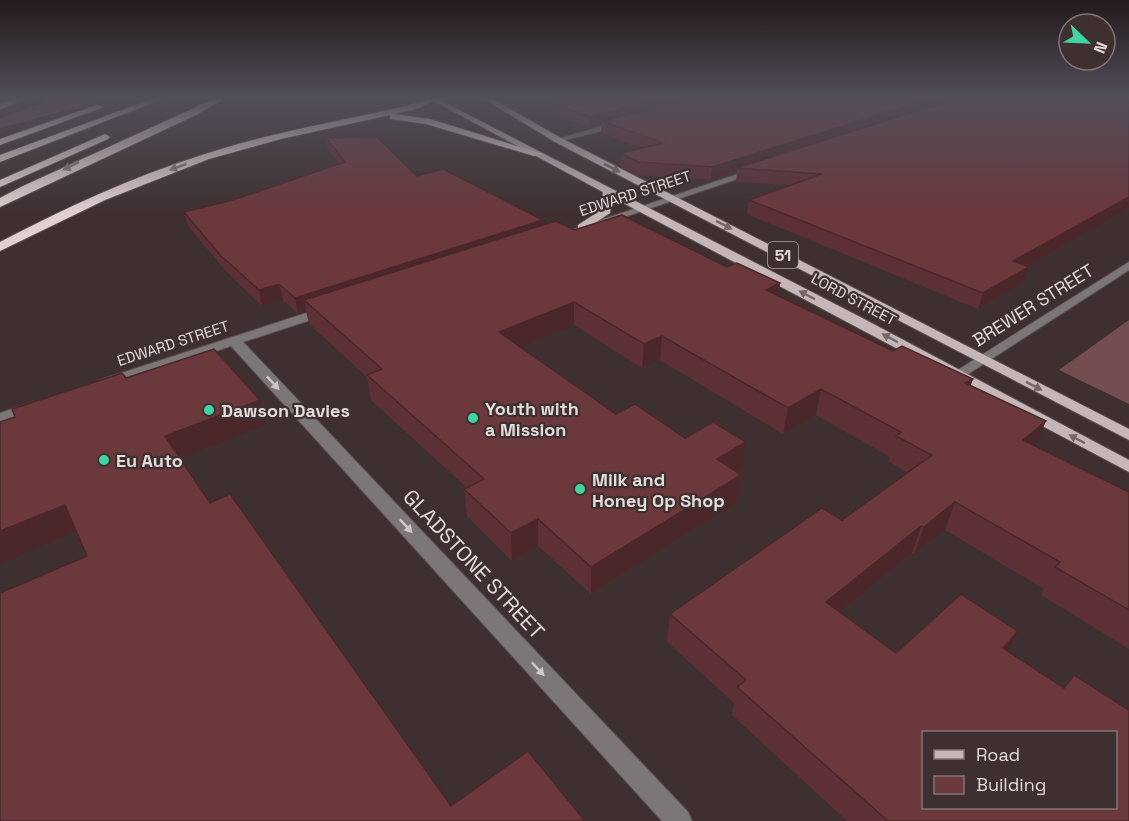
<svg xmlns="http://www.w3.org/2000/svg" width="1129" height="821" font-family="'Space Grotesk',sans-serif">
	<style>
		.green { fill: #734d4f }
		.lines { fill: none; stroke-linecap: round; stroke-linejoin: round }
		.minor-casing { stroke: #5c4f50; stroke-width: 2 }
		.major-casing { stroke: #5c4f50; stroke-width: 2 }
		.highway-casing { stroke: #5c4f50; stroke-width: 2 }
		.minor { fill: #7d7676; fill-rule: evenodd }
		.major { fill: #c5b6b7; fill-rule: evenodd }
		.highway { fill: #e1d0d0; fill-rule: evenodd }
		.wall { fill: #5c3034 }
		.shaded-wall { fill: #4b272a }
		.building { fill: #6b383c; stroke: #4b272a; stroke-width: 1.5; fill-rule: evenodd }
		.oneway { fill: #877879 }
		.oneway2 { fill: #746667 }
		.oneway3 { fill: #cfc7c7 }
		.poi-dot { fill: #41d4a1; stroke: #3e3031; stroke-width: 2 }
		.labels { text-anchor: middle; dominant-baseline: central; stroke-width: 4.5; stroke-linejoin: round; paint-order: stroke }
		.far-street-label { font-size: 15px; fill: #e4dbdb; stroke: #3e3031 }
		.shield { fill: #3e3031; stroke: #b2a8a8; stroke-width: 1.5 }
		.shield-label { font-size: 16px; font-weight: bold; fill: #e4dbdb }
		.street-label { font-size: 18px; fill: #e4dbdb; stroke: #3e3031 }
		.poi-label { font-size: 18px; font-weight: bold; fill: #e4dbdb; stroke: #3e3031; text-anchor: start }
		.near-street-label { font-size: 21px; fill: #e4dbdb; stroke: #3e3031 }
	</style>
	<rect width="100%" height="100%" fill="#3e3031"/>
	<path class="green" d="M 56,99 L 97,99 L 74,108 L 0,128 L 0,118 Z
		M 1129,320 L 1129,404 L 1059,370 Z"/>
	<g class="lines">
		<defs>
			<path id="minor" d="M 621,121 L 624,121 L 624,125 L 558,142 L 554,140 Z
				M 753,169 L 761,171 L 583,231 L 574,229 Z
				M 1129,262 L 1129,270 L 962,378 L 952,378 L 950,375 Z
				M 325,307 L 329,308 L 331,311 L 329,314 L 243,342 L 688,812 L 692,821 L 662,821 L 231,346 L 110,386 L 100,386 L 98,383 L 100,380 Z
				M 31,403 L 38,407 L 36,410 L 0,423 L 0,413 Z"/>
			<path id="major" d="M 430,99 L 438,99 L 864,319 L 1129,460 L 1129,472 L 612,197 L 610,213 L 586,229 L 578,229 L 578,225 L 601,210 L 603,192 Z
				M 484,99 L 492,99 L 561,138 L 1129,429 L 1129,440 L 555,142 Z"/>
			<path id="highway" d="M 15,99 L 27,99 L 0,109 L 0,103 Z
				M 152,99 L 163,99 L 0,162 L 0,155 Z
				M 214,99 L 224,99 L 196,115 L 0,207 L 0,198 L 23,186 Z
				M 429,99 L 440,99 L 413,110 L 394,114 L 430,119 L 543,154 L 534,156 L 426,124 L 390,119 L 390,115 L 281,139 L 209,159 L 105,200 L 0,251 L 0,242 C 65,208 132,177 202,155 C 269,133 339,121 407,106 Z
				M 97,105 L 104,107 L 0,145 L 0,139 Z
				M 105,134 L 110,137 L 108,139 L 0,187 L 0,180 Z"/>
		</defs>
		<use href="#minor" class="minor-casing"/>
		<use href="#major" class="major-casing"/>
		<use href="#highway" class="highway-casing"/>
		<use href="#minor" class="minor"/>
		<use href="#major" class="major"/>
		<use href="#highway" class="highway"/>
	</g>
	<path class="wall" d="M 1129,99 L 1129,208 L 1027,266 L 1023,282 L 978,309 L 747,214 L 749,200 L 791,185 L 736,182 L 737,171 L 711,180 L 637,175 L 620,166 L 621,153 L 642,148 L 601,133 L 602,125 L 589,128 L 551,114 L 551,103 Z
		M 326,138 L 417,176 L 543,225 L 574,230 L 778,296 L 893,351 L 973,379 L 970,386 L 1036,446 L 1129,492 L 1129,649 L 1041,595 L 1044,589 L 945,530 L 914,554 L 912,553 L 840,612 L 896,653 L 1008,651 L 1129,821 L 847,821 L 732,715 L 734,703 L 667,642 L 670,614 L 842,520 L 908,473 L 889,462 L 890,457 L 816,415 L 783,434 L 660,360 L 642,368 L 574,325 L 521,347 L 616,414 L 685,438 L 742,469 L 736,472 L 741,475 L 737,502 L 591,594 L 538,546 L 512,561 L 467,516 L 464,489 L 467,488 L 371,400 L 367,377 L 309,324 L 306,311 L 298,314 L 283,300 L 262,306 L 225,270 L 188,226 L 184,212 L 233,200 L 339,164 L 328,150 Z"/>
	<path class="shaded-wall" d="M 662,99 L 703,99 L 602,121 L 602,125 L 589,128 L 590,117 Z
		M 930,99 L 961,99 L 737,168 L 737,171 L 711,180 L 712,167 Z
		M 1129,197 L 1129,208 L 1008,277 L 1013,261 Z
		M 543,220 L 543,234 L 304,300 L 306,311 L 298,314 L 295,298 Z
		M 1029,267 L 1023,282 L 978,309 L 983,293 Z
		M 780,283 L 777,306 L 766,290 Z
		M 279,284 L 283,300 L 262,306 L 259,290 Z
		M 574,302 L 574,325 L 500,356 L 499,332 Z
		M 662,336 L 660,360 L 642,368 L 644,344 Z
		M 973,379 L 964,404 L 965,383 Z
		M 821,389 L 816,415 L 783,434 L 788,408 Z
		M 260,400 L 266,425 L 174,461 L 165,436 Z
		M 1046,421 L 1035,447 L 1023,440 Z
		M 746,442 L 742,469 L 713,486 L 717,459 Z
		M 741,475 L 737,502 L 591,594 L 591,567 Z
		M 955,502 L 945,530 L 914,554 L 924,527 Z
		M 65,505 L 78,531 L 0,564 L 0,531 Z
		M 538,519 L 538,546 L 512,561 L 511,533 Z
		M 921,526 L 912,553 L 818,630 L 826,602 Z
		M 1018,631 L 1004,660 L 1003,648 Z"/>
	<path class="building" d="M 553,99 L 662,99 L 590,117 L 551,103 Z
		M 691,99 L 930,99 L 712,167 L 638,162 L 621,153 L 663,143 L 602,121 Z
		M 955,99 L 1129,99 L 1129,197 L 1013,261 L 1029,267 L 983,293 L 749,200 L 822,174 L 737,168 Z
		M 377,137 L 417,176 L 443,169 L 543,220 L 295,298 L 279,284 L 259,290 L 220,255 L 184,212 L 233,200 L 345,162 L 326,138 Z
		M 622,215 L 727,267 L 737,263 L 780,283 L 766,290 L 893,351 L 902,346 L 973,379 L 965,383 L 1046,421 L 1023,440 L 1129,492 L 1129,610 L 1055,567 L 1060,562 L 955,502 L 924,527 L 921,526 L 826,602 L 896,653 L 961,594 L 1018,631 L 1003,648 L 1064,688 L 1074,675 L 1129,710 L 1129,821 L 888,821 L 737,687 L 746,680 L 670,614 L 822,508 L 842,520 L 932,455 L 896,436 L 901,432 L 821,389 L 788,408 L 662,336 L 644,344 L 574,302 L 499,332 L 616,414 L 635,404 L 685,438 L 713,422 L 746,442 L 717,459 L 741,475 L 591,567 L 538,519 L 511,533 L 464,489 L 484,479 L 367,375 L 382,369 L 304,300 L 556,221 L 574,230 ZM 924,732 L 1116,732 L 1116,807 L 924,807 Z
		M 214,349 L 260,400 L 165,436 L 210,503 L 230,494 L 451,806 L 528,751 L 585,821 L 0,821 L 0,593 L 87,556 L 65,505 L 0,531 L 0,422 L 15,417 L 12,409 L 122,373 L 126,378 Z"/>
	<defs><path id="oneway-solid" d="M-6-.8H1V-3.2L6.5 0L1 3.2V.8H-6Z" transform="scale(1.5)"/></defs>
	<g class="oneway">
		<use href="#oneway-solid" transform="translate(71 166) rotate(154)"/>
		<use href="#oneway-solid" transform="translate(178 167) rotate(160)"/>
	</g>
	<g class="oneway2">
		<use href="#oneway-solid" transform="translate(612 168) rotate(27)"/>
		<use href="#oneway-solid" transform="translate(724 225) rotate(27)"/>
		<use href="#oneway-solid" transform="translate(807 295) rotate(-152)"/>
		<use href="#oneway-solid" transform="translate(890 338) rotate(-152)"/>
		<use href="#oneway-solid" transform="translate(1034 386) rotate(27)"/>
		<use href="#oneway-solid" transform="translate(1077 439) rotate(-152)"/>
	</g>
	<g class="oneway3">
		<use href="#oneway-solid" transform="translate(273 383) rotate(47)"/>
		<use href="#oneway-solid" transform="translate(406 526) rotate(47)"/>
		<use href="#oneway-solid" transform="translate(538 669) rotate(47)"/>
	</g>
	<linearGradient id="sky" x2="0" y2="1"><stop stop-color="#221a1b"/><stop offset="0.46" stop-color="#524e5a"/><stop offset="1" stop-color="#524e5a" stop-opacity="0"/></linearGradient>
	<rect width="1129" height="213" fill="url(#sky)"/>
	<g class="poi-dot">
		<circle cx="209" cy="410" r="6"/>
		<circle cx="473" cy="418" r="6"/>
		<circle cx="104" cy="460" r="6"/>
		<circle cx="580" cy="489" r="6"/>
	</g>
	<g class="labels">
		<g class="far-street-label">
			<text transform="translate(635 193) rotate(-18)">EDWARD STREET</text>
			<text transform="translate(854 299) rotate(28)">LORD STREET</text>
			<text transform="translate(173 343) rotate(-18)">EDWARD STREET</text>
		</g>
		<rect class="shield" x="768" y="242" width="30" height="26" rx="4.5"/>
		<g class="shield-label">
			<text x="783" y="255">51</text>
		</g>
		<g class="street-label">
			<text transform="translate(1033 305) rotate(-32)">BREWER STREET</text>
		</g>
		<g class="poi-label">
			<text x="485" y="408">Youth with<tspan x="485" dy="21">a Mission</tspan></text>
			<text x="221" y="410">Dawson Davies</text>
			<text x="116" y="460">Eu Auto</text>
			<text x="592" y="479">Milk and<tspan x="592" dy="21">Honey Op Shop</tspan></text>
		</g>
		<g class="near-street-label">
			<text transform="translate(474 564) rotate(47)">GLADSTONE STREET</text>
		</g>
	</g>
	<rect x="922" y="731" width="195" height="78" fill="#3e3031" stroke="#807475" stroke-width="1.5"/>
	<rect x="934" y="750" width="30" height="9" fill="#c5b6b7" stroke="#807475" stroke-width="1.5"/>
	<text x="976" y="761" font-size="18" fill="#e4dbdb">Road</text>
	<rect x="934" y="776" width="30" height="18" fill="#6b383c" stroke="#807475" stroke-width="1.5"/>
	<text x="976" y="791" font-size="18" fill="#e4dbdb">Building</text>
	<g transform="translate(1087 42) rotate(113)"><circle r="28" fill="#3e3031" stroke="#807475" stroke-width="1.5"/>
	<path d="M0-4.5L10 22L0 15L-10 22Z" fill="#41d4a1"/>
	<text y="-9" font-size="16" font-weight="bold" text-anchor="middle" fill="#e4dbdb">N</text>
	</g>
</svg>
